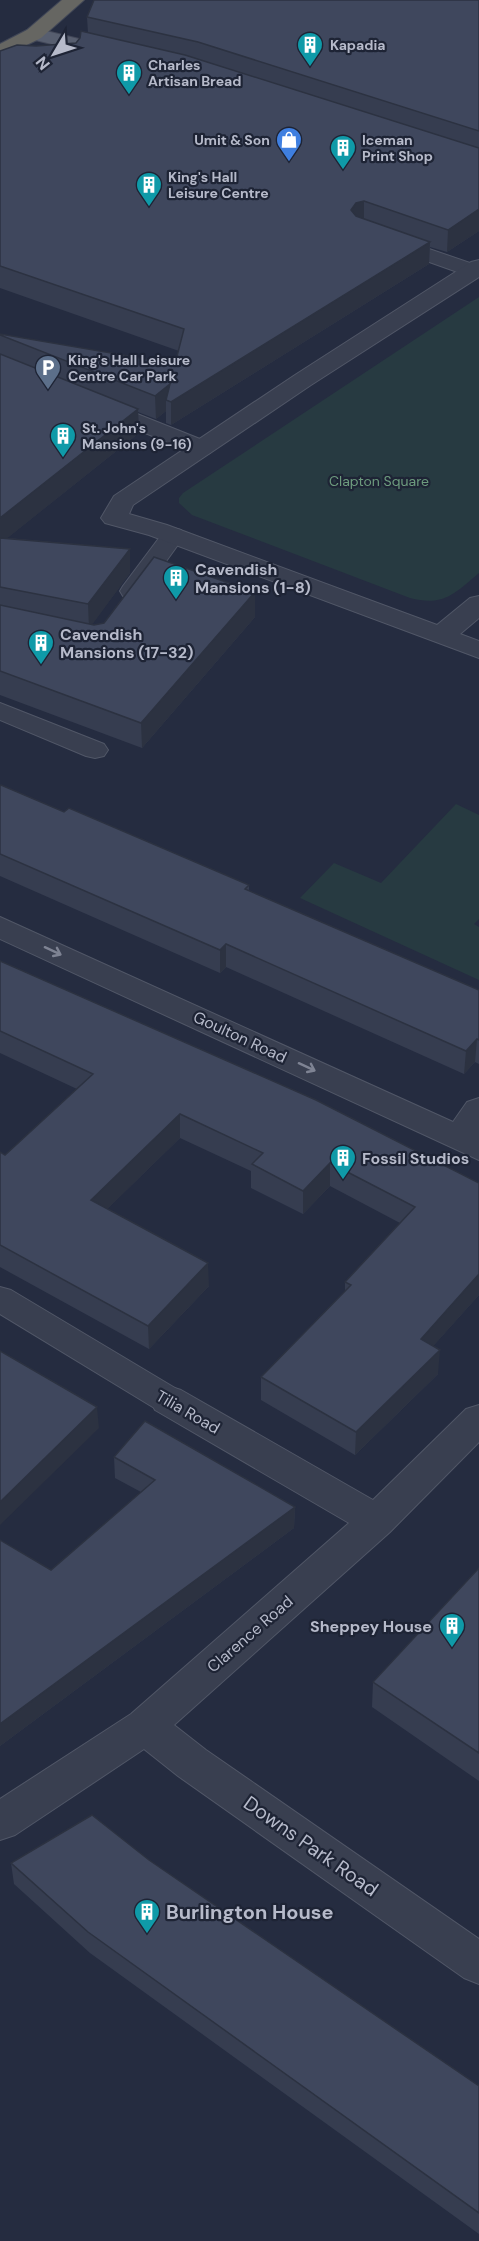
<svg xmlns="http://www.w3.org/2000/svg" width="479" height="2241" font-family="'DM Sans',sans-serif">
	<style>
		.green { fill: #273a41 }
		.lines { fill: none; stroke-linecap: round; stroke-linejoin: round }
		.service-casing { stroke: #515767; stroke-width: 2 }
		.minor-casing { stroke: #515767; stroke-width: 2 }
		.primary-casing { stroke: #434859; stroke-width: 2 }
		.trunk-casing { stroke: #414757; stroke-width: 2 }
		.service { fill: #393f50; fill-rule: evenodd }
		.minor { fill: #393f50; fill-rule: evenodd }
		.primary { fill: #575e6f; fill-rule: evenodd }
		.trunk { fill: #666662; fill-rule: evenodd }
		.wall { fill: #363d50 }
		.shaded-wall { fill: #2c3241 }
		.building { fill: #3f475d; stroke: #2c3241; stroke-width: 1.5 }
		.oneway { stroke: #7e8393 }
		.labels { text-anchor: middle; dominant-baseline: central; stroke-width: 4.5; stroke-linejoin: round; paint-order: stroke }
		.far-poi-label { font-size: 14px; font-weight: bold; fill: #b6baca; stroke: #1e2435; text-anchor: start }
		.far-park-label { font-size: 14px; fill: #6d9b7e; stroke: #1e2435 }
		.poi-label { font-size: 16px; font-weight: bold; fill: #b6baca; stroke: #1e2435; text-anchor: start }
		.street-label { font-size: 16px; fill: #b6baca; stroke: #1e2435 }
		.near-street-label { font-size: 20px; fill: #b6baca; stroke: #1e2435 }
		.near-poi-label { font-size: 20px; font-weight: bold; fill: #b6baca; stroke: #1e2435; text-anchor: start }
	</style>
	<rect width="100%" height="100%" fill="#252c40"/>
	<path class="green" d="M 479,297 L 479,573 C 455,593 444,607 410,598 L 192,515 L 179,503 L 179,498 L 183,493 Z
		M 456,804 L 479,815 L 479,919 L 474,924 L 479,927 L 479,980 L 300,898 L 334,863 L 381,883 Z"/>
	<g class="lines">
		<defs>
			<path id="service" d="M 391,236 L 479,266 L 479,276 L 466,275 L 384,246 L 381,242 L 384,238 Z
				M 102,400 L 210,443 L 213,448 L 210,453 L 202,455 L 194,453 L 94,412 L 91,407 L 94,402 Z
				M 173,528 L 181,530 L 185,535 L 141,596 L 132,598 L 123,596 L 120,591 L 123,586 L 165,530 Z
				M 0,703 L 104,744 L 108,750 L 104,756 L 95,758 L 86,756 L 0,720 Z
				M 0,1287 L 11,1290 L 180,1391 L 185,1400 L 180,1409 L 168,1413 L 156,1409 L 0,1314 Z"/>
			<path id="minor" d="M 479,260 L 479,277 L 311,385 L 133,505 L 129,514 L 167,525 L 437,625 L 470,598 L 479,596 L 479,618 L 460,634 L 479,641 L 479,658 L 149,535 L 105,523 L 101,518 L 114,496 L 295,375 L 471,262 Z
				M 0,917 L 453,1122 L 467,1102 L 479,1098 L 479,1160 L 0,939 Z
				M 168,1386 L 181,1390 L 373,1500 L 466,1409 L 479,1405 L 479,1442 L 390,1532 L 174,1725 L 206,1750 L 479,1939 L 479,1984 L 464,1978 L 178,1776 L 144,1749 L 15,1835 L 0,1840 L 0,1799 L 131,1714 L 349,1523 L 155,1410 L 150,1400 L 155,1390 Z"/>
			<path id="primary" d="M 34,28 L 120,49 L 123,53 L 120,57 L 113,59 L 27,38 L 24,34 L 27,30 Z"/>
			<path id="trunk" d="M 62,0 L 84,0 L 41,38 L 0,58 L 0,44 L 27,30 Z"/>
		</defs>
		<use href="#service" class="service-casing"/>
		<use href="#minor" class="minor-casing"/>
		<use href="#primary" class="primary-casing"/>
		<use href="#trunk" class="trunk-casing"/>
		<use href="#service" class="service"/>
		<use href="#minor" class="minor"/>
		<use href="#primary" class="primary"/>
		<use href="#trunk" class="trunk"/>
	</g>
	<path class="wall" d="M 479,0 L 479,231 L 447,252 L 430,247 L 429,264 L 171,425 L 166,423 L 166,411 L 156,419 L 138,412 L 139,433 L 7,538 L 130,549 L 130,573 L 92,624 L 94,625 L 255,592 L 255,617 L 142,748 L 0,695 L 0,334 L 175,364 L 179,351 L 0,288 L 0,51 L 36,46 L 76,43 L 88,33 L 87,17 Z
		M 0,786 L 249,885 L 249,891 L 479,990 L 479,1064 L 475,1062 L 464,1074 L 226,967 L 220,973 L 0,876 Z
		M 0,961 L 479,1183 L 479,1295 L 433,1346 L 438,1374 L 355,1455 L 261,1400 L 261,1377 L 345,1291 L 345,1282 L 400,1223 L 330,1186 L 303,1214 L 251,1188 L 251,1171 L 180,1138 L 107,1209 L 209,1286 L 149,1349 L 0,1267 L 0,1152 L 5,1155 L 77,1089 L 0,1053 Z
		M 114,1457 L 295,1507 L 294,1528 L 0,1746 L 0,1540 L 51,1570 L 141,1492 L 115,1478 Z
		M 479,1568 L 479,1781 L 372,1707 L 373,1682 Z
		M 149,1860 L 479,2086 L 479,2234 L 90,1953 L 14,1884 L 11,1863 Z"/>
	<path class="shaded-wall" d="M 364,201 L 364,224 L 355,226 L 351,210 L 356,203 Z
		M 479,209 L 479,231 L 447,252 L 448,230 Z
		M 430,242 L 429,264 L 171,425 L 171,402 Z
		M 170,384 L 166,400 L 166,411 L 156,419 L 155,396 Z
		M 138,409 L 139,433 L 0,544 L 0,518 Z
		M 130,549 L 130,573 L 89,629 L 88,604 Z
		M 255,592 L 255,617 L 142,748 L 141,723 Z
		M 226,944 L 226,967 L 220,973 L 220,950 Z
		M 477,1039 L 475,1062 L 464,1074 L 466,1051 Z
		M 180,1114 L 180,1138 L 92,1224 L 91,1200 Z
		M 330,1163 L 330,1186 L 303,1214 L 303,1191 Z
		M 208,1263 L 209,1286 L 149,1349 L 148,1326 Z
		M 479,1274 L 479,1295 L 419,1362 L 421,1339 Z
		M 440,1350 L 438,1374 L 355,1455 L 356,1432 Z
		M 97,1407 L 99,1428 L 0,1525 L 0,1502 Z
		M 295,1507 L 294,1528 L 0,1746 L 0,1724 Z"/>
	<path class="building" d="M 94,0 L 479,0 L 479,131 L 198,42 L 87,17 Z
		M 81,31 L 185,55 L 479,148 L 479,209 L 448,230 L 364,201 L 356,203 L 351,210 L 356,216 L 430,242 L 171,402 L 166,400 L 170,384 L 155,396 L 0,335 L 0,334 L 175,364 L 184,329 L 0,266 L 0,51 L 17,45 L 36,46 L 76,43 L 80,38 Z
		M 0,354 L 138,409 L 0,518 Z
		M 0,538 L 130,549 L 88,604 L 0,587 Z
		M 154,557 L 255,592 L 141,723 L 0,671 L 0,605 L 94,625 L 104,623 Z
		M 1,785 L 64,812 L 69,808 L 249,885 L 245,889 L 479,990 L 479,1040 L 477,1039 L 466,1051 L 226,944 L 220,950 L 0,854 L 0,786 Z
		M 0,961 L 316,1100 L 479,1183 L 479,1274 L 421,1339 L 440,1350 L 356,1432 L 261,1377 L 351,1285 L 345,1282 L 415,1207 L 330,1163 L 303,1191 L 252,1164 L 263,1153 L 180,1114 L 91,1200 L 208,1263 L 148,1326 L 0,1245 L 0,1152 L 5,1155 L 93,1074 L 0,1031 Z
		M 0,1351 L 97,1407 L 0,1502 Z
		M 145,1421 L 295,1507 L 0,1724 L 0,1540 L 51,1570 L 155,1480 L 114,1457 Z
		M 479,1568 L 479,1753 L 373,1682 Z
		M 92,1815 L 149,1860 L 479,2086 L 479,2213 L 88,1932 L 11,1863 Z"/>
	<defs><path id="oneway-shaft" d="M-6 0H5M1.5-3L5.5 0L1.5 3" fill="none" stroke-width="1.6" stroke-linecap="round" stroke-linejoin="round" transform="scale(1.5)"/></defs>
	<g class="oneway">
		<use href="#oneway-shaft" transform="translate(53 951) rotate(25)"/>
		<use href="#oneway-shaft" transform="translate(307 1067) rotate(25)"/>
	</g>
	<defs>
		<symbol id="building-pin" viewBox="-11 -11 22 30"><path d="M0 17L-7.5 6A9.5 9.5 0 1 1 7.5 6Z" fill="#0f9aa8" stroke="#1e2435"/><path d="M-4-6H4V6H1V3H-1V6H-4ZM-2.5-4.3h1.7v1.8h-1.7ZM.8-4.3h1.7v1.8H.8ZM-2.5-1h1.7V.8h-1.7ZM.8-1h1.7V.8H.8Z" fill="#fff"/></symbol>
		<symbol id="shop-pin" viewBox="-11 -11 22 30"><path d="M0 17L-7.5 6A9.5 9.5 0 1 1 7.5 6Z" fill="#3f7fe0" stroke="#1e2435"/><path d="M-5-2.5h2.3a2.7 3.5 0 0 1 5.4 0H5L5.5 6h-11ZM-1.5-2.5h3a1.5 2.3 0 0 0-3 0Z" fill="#fff"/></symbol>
		<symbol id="parking-pin" viewBox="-11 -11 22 30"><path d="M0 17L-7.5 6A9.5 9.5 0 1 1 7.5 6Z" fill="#5c6f8a" stroke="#1e2435"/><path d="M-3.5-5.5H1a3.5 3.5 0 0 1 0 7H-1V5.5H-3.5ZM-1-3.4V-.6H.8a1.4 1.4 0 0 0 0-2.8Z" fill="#fff"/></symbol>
	</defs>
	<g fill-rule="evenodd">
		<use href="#building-pin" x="295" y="30" width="30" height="40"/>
		<use href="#building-pin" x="114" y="58" width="30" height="40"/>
		<use href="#shop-pin" x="274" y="125" width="30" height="40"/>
		<use href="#building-pin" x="328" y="133" width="30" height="40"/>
		<use href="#building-pin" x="134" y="170" width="30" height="40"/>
		<use href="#parking-pin" x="33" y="353" width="30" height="40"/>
		<use href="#building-pin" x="48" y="421" width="30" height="40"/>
		<use href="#building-pin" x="161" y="563" width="30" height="40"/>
		<use href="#building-pin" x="26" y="628" width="30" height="40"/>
		<use href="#building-pin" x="328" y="1143" width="30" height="40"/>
		<use href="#building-pin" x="437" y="1611" width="30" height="40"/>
		<use href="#building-pin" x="132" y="1897" width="30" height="40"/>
	</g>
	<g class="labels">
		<g class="far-poi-label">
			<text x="330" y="45">Kapadia</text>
			<text x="148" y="65">Charles<tspan x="148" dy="16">Artisan Bread</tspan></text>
			<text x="270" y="140" text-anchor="end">Umit &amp; Son</text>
			<text x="362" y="140">Iceman<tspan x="362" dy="16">Print Shop</tspan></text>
			<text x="168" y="177">King's Hall<tspan x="168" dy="16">Leisure Centre</tspan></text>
			<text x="68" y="360">King's Hall Leisure<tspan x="68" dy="16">Centre Car Park</tspan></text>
			<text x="82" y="428">St. John's<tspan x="82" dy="16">Mansions (9-16)</tspan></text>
		</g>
		<g class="far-park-label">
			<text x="379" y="481">Clapton Square</text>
		</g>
		<g class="poi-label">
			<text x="195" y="569">Cavendish<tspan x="195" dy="18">Mansions (1-8)</tspan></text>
			<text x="60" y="634">Cavendish<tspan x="60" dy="18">Mansions (17-32)</tspan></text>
			<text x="362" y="1158">Fossil Studios</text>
			<text x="432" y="1626" text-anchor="end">Sheppey House</text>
		</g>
		<g class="street-label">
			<text transform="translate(240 1037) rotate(25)">Goulton Road</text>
			<text transform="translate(188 1412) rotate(30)">Tilia Road</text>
			<text transform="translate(250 1634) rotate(-41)">Clarence Road</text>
		</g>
		<g class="near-street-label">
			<text transform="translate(311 1846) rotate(35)">Downs Park Road</text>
		</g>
		<g class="near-poi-label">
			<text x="166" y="1912">Burlington House</text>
		</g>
	</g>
	<g transform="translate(54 54) rotate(231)" stroke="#1e2435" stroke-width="4.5" paint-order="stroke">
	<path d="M0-4.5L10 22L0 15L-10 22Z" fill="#b6baca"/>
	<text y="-9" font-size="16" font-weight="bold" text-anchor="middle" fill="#b6baca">N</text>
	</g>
</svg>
